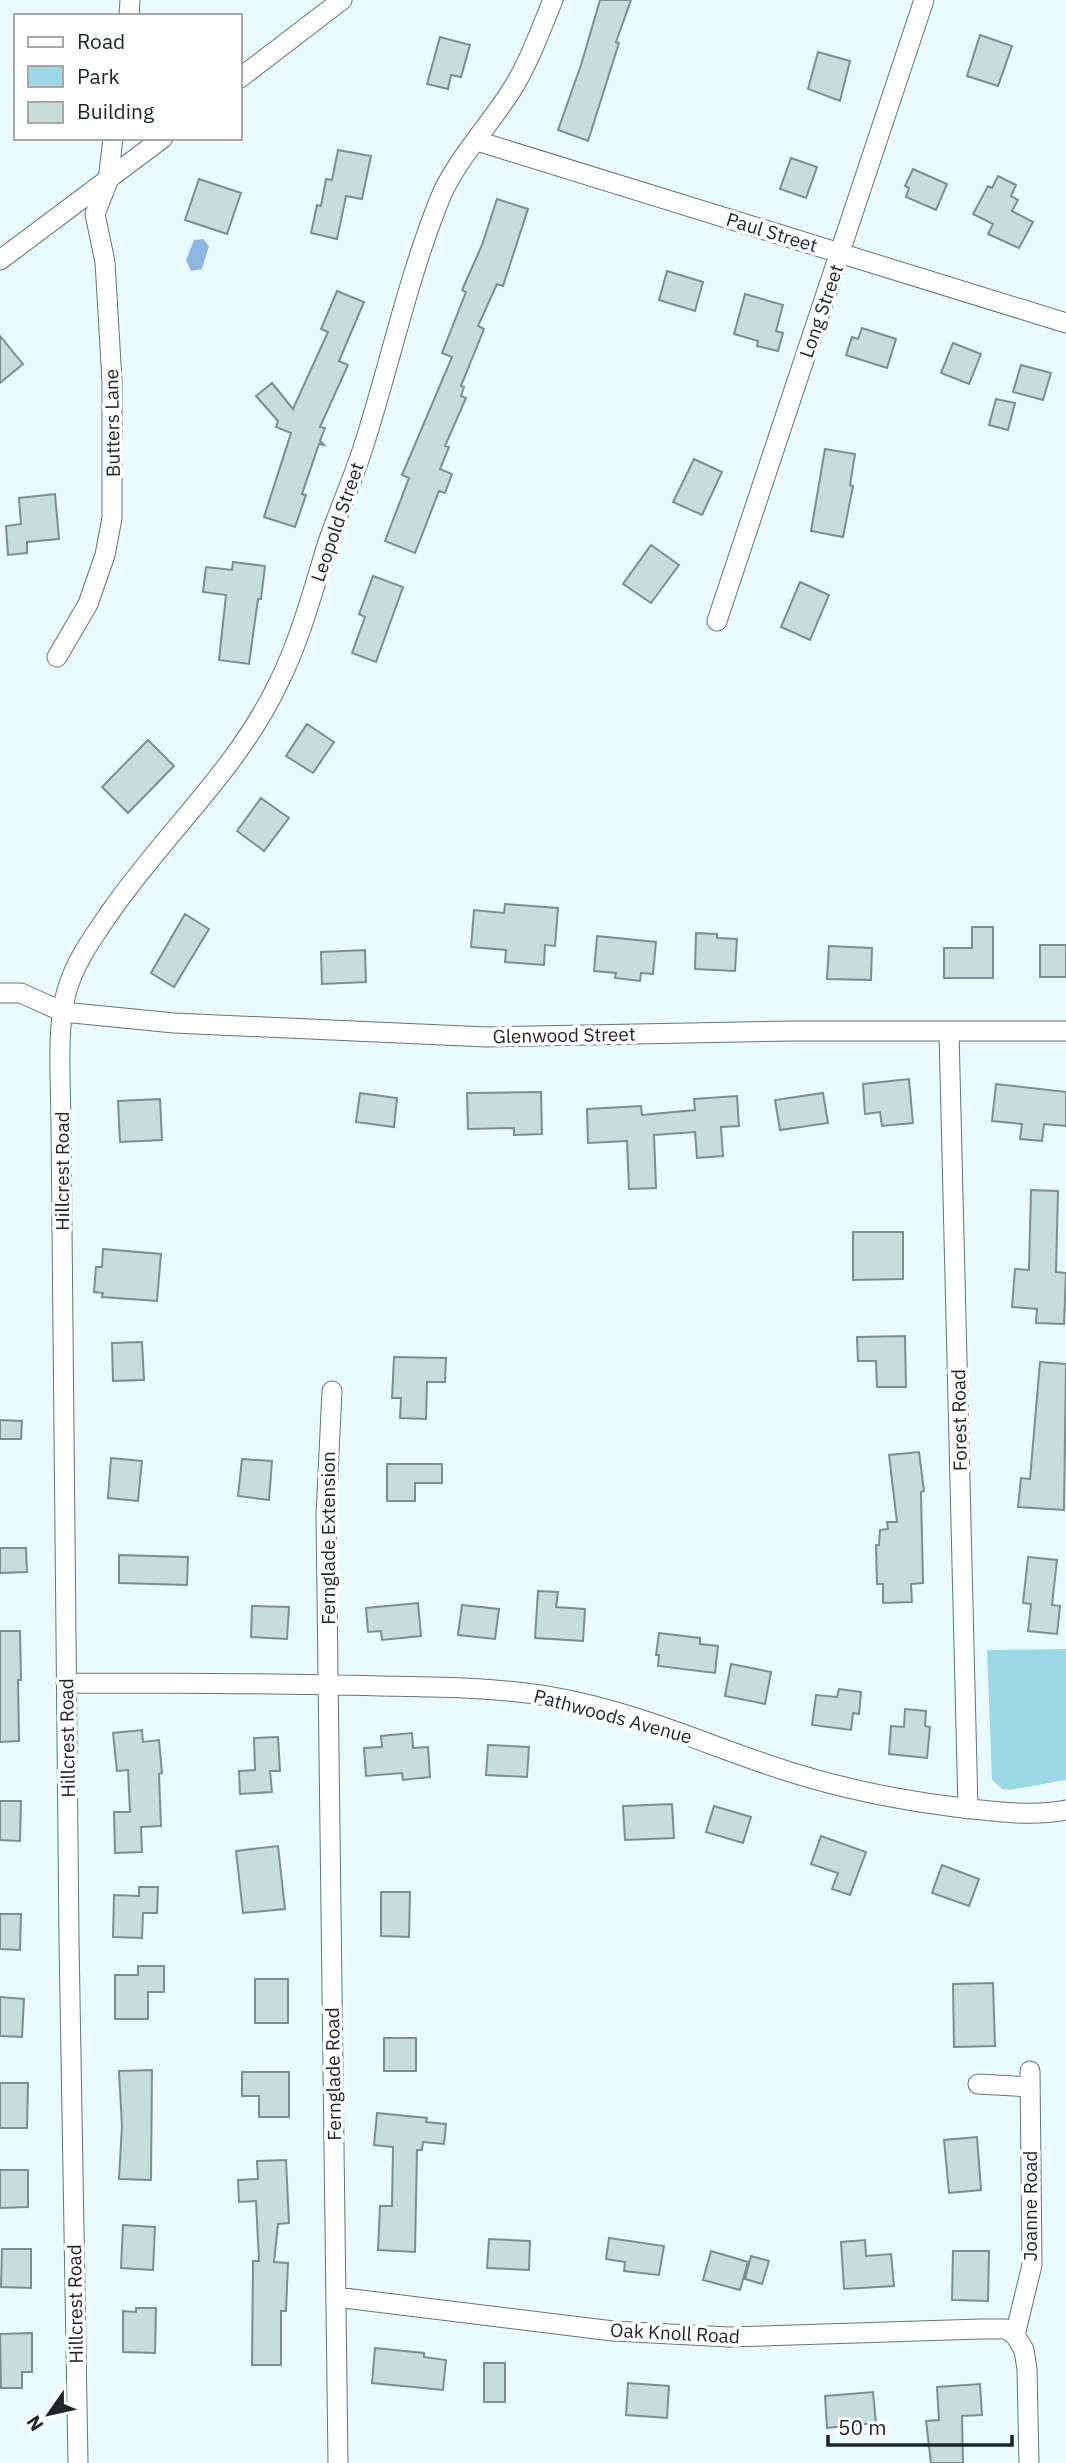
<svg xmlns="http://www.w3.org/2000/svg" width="1066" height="2463" font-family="'IBM Plex Sans',sans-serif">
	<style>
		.green { fill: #9dd8e6 }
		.water { fill: #8cb5e1 }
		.building { fill: #c6dddc; stroke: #7a8f8e; stroke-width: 2 }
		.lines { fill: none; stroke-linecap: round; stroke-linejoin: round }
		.minor-casing { stroke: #617579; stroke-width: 21 }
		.minor { stroke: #fff; stroke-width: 19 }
		.labels { text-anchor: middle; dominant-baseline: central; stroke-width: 7; stroke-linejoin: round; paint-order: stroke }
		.street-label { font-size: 19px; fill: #1d2527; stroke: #fff }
	</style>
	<rect width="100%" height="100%" fill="#e9fbff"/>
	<path class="green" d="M 1066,1649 L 1066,1780 L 1010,1790 L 1002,1789 L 992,1780 L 987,1650 Z"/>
	<path class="water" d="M 203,239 L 209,246 L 202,269 L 191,271 L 186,260 L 194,240 Z"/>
	<path class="building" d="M 600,0 L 631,0 L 616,42 L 619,43 L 588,141 L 558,130 L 581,65 Z
		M 980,35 L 1012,46 L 998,86 L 967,76 Z
		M 440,37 L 470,45 L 461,77 L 451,75 L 448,89 L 427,84 Z
		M 818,52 L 850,61 L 840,101 L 808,89 Z
		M 338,150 L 371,156 L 362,199 L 346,196 L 337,239 L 311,233 L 317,205 L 321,206 L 326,179 L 332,180 Z
		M 791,158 L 817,167 L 806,198 L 780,189 Z
		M 913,169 L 947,184 L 936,210 L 906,197 L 909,188 L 905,186 Z
		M 998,176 L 1016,185 L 1011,196 L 1018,200 L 1012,211 L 1033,222 L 1019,248 L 988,234 L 993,224 L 973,214 L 988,186 L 992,188 Z
		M 199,179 L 241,193 L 227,234 L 185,220 Z
		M 497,199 L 528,209 L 503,286 L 497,284 L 478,326 L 484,329 L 461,386 L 464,387 L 461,396 L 466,398 L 445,446 L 449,447 L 440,469 L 452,474 L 445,493 L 439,491 L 415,553 L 385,541 L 409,478 L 402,475 L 452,357 L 442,353 L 466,292 L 462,290 L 482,245 Z
		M 667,271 L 703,282 L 695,311 L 659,300 Z
		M 337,291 L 364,302 L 339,361 L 348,365 L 320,427 L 325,428 L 320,441 L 324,445 L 319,444 L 302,494 L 306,495 L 295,527 L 264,517 L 291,433 L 276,427 L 278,421 L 256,396 L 272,383 L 293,409 L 328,332 L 321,329 Z
		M 745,294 L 783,305 L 776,331 L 783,333 L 778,351 L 757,346 L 758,341 L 734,334 Z
		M 862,328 L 896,339 L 887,368 L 846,355 L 852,337 L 858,339 Z
		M 0,336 L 23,364 L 0,383 Z
		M 953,343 L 981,354 L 969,384 L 941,373 Z
		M 1021,365 L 1051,373 L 1043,400 L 1013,392 Z
		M 996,399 L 1015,403 L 1008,430 L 989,425 Z
		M 825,449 L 855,454 L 850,485 L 853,486 L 843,537 L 811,531 Z
		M 694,459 L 722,472 L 702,515 L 673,502 Z
		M 55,494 L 59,539 L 27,542 L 27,553 L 8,555 L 6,526 L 21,524 L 19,498 Z
		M 651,545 L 679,565 L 651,603 L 623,584 Z
		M 233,562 L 265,566 L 261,599 L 258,599 L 249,664 L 219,660 L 226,595 L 203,592 L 206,567 L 232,570 Z
		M 373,576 L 403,587 L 376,662 L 352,653 L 365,617 L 359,614 Z
		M 800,582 L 829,595 L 810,640 L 781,627 Z
		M 307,724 L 334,742 L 313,773 L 286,756 Z
		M 148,740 L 174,766 L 128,813 L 102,787 Z
		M 261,798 L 289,818 L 264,851 L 237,831 Z
		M 505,904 L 558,908 L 555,946 L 545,945 L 544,965 L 505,962 L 506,950 L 471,947 L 474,910 L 504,913 Z
		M 185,914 L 209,929 L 174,987 L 151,973 Z
		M 972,927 L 993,927 L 993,978 L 944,978 L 944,948 L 972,948 Z
		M 696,933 L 717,934 L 717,938 L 737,939 L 735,971 L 695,969 Z
		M 597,936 L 656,942 L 653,974 L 641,973 L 640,981 L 615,978 L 616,973 L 594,971 Z
		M 1040,945 L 1066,945 L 1066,977 L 1040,977 Z
		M 829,946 L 872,948 L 871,980 L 827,979 Z
		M 365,950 L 366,982 L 322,984 L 321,952 Z
		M 909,1079 L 913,1123 L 882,1126 L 880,1112 L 865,1114 L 863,1084 Z
		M 996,1084 L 1066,1092 L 1066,1126 L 1044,1124 L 1042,1141 L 1020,1139 L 1022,1124 L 992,1121 Z
		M 541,1092 L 542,1134 L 514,1135 L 514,1128 L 468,1129 L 467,1093 Z
		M 360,1093 L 397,1098 L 394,1127 L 356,1122 Z
		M 823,1093 L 828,1123 L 780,1130 L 775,1100 Z
		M 737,1096 L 739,1126 L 721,1127 L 723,1156 L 697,1158 L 695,1132 L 654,1135 L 656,1188 L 629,1189 L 627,1141 L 588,1143 L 587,1109 L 641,1106 L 642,1115 L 695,1110 L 694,1099 Z
		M 160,1099 L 162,1140 L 120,1142 L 118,1101 Z
		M 1031,1190 L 1058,1191 L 1056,1272 L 1066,1273 L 1064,1324 L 1036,1323 L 1037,1309 L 1012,1307 L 1015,1269 L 1029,1270 Z
		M 853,1232 L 903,1232 L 903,1279 L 853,1280 Z
		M 103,1249 L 161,1254 L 157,1301 L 102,1297 L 103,1293 L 94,1292 L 96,1267 L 102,1267 Z
		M 905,1336 L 906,1387 L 877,1387 L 876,1361 L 858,1361 L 857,1337 Z
		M 142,1342 L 144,1380 L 113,1381 L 112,1343 Z
		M 394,1357 L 446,1358 L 445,1382 L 427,1382 L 426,1419 L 400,1418 L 401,1398 L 392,1398 Z
		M 1040,1362 L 1066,1364 L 1064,1510 L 1018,1507 L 1021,1478 L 1030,1479 Z
		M 0,1420 L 22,1421 L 21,1439 L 0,1439 Z
		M 919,1452 L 924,1491 L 921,1492 L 923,1583 L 911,1584 L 912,1602 L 883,1603 L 883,1584 L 877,1584 L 876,1545 L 879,1545 L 880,1530 L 888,1529 L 887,1522 L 897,1522 L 889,1455 Z
		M 111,1458 L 142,1461 L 138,1501 L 108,1498 Z
		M 242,1459 L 272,1461 L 269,1500 L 238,1496 Z
		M 387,1464 L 442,1464 L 442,1483 L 415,1483 L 415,1501 L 387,1501 Z
		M 0,1548 L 26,1548 L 27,1572 L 0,1573 Z
		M 119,1555 L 188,1557 L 187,1585 L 119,1583 Z
		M 1028,1557 L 1057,1560 L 1052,1605 L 1060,1606 L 1057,1634 L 1028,1631 L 1031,1604 L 1023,1603 Z
		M 538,1591 L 558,1592 L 556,1607 L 585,1609 L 583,1641 L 535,1638 Z
		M 418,1603 L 421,1636 L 382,1640 L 381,1631 L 368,1632 L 366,1608 Z
		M 462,1605 L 499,1609 L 495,1639 L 458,1635 Z
		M 252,1606 L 289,1607 L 287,1639 L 251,1637 Z
		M 0,1631 L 20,1631 L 21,1680 L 18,1680 L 19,1741 L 0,1742 Z
		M 659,1633 L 700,1638 L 700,1644 L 718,1646 L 715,1673 L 658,1666 L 659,1655 L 656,1655 Z
		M 731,1664 L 771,1672 L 765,1704 L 725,1696 Z
		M 839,1689 L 861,1692 L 859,1714 L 853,1713 L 851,1730 L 812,1725 L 816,1695 L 837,1697 Z
		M 905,1709 L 926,1711 L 925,1726 L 930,1727 L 927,1758 L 889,1754 L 891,1726 L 904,1727 Z
		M 142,1730 L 143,1742 L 159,1740 L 162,1773 L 159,1774 L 161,1826 L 141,1827 L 142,1852 L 115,1853 L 114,1812 L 130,1812 L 128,1770 L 117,1771 L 113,1733 Z
		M 412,1733 L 413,1748 L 428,1747 L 430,1777 L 403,1780 L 402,1773 L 366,1776 L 364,1748 L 382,1747 L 381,1736 Z
		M 278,1737 L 280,1771 L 270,1771 L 272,1792 L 240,1794 L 239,1771 L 255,1770 L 254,1738 Z
		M 488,1745 L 529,1747 L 527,1777 L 486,1775 Z
		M 0,1801 L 21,1801 L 20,1841 L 0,1840 Z
		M 672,1804 L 674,1838 L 625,1840 L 623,1806 Z
		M 714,1806 L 751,1817 L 743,1843 L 706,1832 Z
		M 821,1836 L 866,1852 L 850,1895 L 832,1889 L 838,1873 L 811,1864 Z
		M 278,1846 L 285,1909 L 243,1913 L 236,1851 Z
		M 942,1865 L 979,1879 L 969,1906 L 932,1893 Z
		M 139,1887 L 158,1887 L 157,1913 L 143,1913 L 142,1938 L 113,1937 L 114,1895 L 139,1896 Z
		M 381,1892 L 410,1892 L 409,1937 L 381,1936 Z
		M 0,1914 L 21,1914 L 20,1950 L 0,1949 Z
		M 138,1966 L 164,1966 L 164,1992 L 148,1992 L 148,2019 L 115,2019 L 115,1975 L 138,1975 Z
		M 255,1979 L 288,1979 L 288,2023 L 255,2023 Z
		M 993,1983 L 995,2046 L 954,2047 L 953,1984 Z
		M 0,1997 L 24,1999 L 22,2037 L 0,2036 Z
		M 384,2038 L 416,2038 L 416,2071 L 384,2071 Z
		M 152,2070 L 151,2180 L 119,2179 L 122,2126 L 119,2071 Z
		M 242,2072 L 289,2072 L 289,2117 L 259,2117 L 259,2096 L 242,2096 Z
		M 0,2083 L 28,2083 L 27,2128 L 0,2128 Z
		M 377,2113 L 427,2118 L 426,2122 L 446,2124 L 444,2144 L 423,2142 L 422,2150 L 417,2150 L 415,2252 L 378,2250 L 380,2206 L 392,2206 L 393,2147 L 374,2145 Z
		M 977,2137 L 981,2190 L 949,2193 L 944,2140 Z
		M 286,2160 L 289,2223 L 278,2224 L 274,2262 L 288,2263 L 286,2311 L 281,2311 L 281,2365 L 252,2365 L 253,2261 L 259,2261 L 256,2201 L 239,2202 L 238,2180 L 258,2179 L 257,2161 Z
		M 0,2170 L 28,2170 L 28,2207 L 0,2208 Z
		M 123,2225 L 155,2227 L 153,2270 L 121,2268 Z
		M 609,2238 L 664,2246 L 659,2275 L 624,2271 L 625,2262 L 606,2259 Z
		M 489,2239 L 530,2241 L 529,2270 L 487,2268 Z
		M 865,2240 L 866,2256 L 891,2254 L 894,2286 L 844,2289 L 841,2242 Z
		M 2,2249 L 31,2249 L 31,2288 L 1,2287 Z
		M 711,2251 L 748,2262 L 740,2290 L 703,2280 Z
		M 953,2251 L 989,2251 L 988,2301 L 952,2300 Z
		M 751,2256 L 769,2261 L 762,2284 L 745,2279 Z
		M 136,2308 L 156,2308 L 155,2353 L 123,2352 L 123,2311 L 136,2312 Z
		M 32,2333 L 32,2372 L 22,2372 L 22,2388 L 1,2388 L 0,2334 Z
		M 375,2348 L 424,2353 L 424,2357 L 446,2360 L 443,2390 L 372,2383 Z
		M 484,2363 L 505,2363 L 505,2402 L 484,2402 Z
		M 628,2383 L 669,2386 L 667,2418 L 626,2415 Z
		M 980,2384 L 982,2415 L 962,2416 L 963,2463 L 931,2463 L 926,2421 L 939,2420 L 937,2387 Z
		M 873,2392 L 876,2423 L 827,2428 L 825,2396 Z"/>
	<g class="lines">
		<defs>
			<path id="minor" d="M 129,16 L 130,0
				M 240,78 L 342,0
				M 477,141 L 1066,323
				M 0,260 L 163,138
				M 717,621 L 924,0
				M 57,657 L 88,604 L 105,555 L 112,518 L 112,381 L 105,262 L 95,214 L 108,181 L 113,138
				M 0,993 L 21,993 L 63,1012 L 174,1023 L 487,1037 L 793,1031 L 1066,1031
				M 949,1032 L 968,1809
				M 332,1391 L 326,1515 L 338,2463
				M 66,1683 C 171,1683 275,1683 379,1686 C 437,1687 495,1687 553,1697 C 635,1711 711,1747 790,1772 C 844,1789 899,1800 955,1807 C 991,1811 1031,1817 1066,1810
				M 978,2084 L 1029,2087
				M 336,2297 L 613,2331 L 729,2337 L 981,2329 L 1006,2329 L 1015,2335
				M 78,2463 L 69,1940 L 61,1125 C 61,1082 55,1020 70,981 C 79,956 96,933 111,911 C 165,833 237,770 278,684 C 301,638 313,590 328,542 C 339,510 353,479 363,448 C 390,364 408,277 441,196 C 456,161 490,124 511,91 C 529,63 540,31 553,0
				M 1029,2463 L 1027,2369 L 1024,2350 L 1015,2335 L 1032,2265 L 1030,2071"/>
		</defs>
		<use href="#minor" class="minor-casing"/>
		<use href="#minor" class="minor"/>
	</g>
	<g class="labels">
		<g class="street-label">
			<text transform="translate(772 232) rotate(17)">Paul Street</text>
			<text transform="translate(821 311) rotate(-71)">Long Street</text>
			<text transform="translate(112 423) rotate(-91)">Butters Lane</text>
			<text transform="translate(337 522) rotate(-71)">Leopold Street</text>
			<text transform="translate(564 1035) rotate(-1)">Glenwood Street</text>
			<text transform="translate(62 1171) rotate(-90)">Hillcrest Road</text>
			<text transform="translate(959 1420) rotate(-91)">Forest Road</text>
			<text transform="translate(328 1538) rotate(-90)">Fernglade Extension</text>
			<text transform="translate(613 1716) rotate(15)">Pathwoods Avenue</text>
			<text transform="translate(67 1738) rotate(-91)">Hillcrest Road</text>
			<text transform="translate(333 2074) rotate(-91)">Fernglade Road</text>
			<text transform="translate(1030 2206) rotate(-90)">Joanne Road</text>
			<text transform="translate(75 2304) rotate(-91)">Hillcrest Road</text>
			<text transform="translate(675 2333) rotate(3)">Oak Knoll Road</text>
		</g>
	</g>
	<rect x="14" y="14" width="228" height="126" fill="#ffffff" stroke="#a5a8a9" stroke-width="2"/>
	<rect x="28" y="37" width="35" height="10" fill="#ffffff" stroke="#a5a8a9" stroke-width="2"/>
	<text x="77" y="49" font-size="21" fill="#1d2527">Road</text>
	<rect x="28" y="66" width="35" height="21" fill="#9dd8e6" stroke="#a5a8a9" stroke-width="2"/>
	<text x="77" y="84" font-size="21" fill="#1d2527">Park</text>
	<rect x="28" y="102" width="35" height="21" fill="#c6dddc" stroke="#a5a8a9" stroke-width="2"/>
	<text x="77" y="119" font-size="21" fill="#1d2527">Building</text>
	<g transform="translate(49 2414) rotate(236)" stroke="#ffffff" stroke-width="5" paint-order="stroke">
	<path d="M0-5L12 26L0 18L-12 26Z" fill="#1d2527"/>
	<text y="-10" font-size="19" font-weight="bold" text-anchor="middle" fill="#1d2527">N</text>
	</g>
	<path d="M828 2435v10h184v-10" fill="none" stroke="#1d2527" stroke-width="3.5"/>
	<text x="838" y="2435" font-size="21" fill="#1d2527" stroke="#ffffff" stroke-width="5" paint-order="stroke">50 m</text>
</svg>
